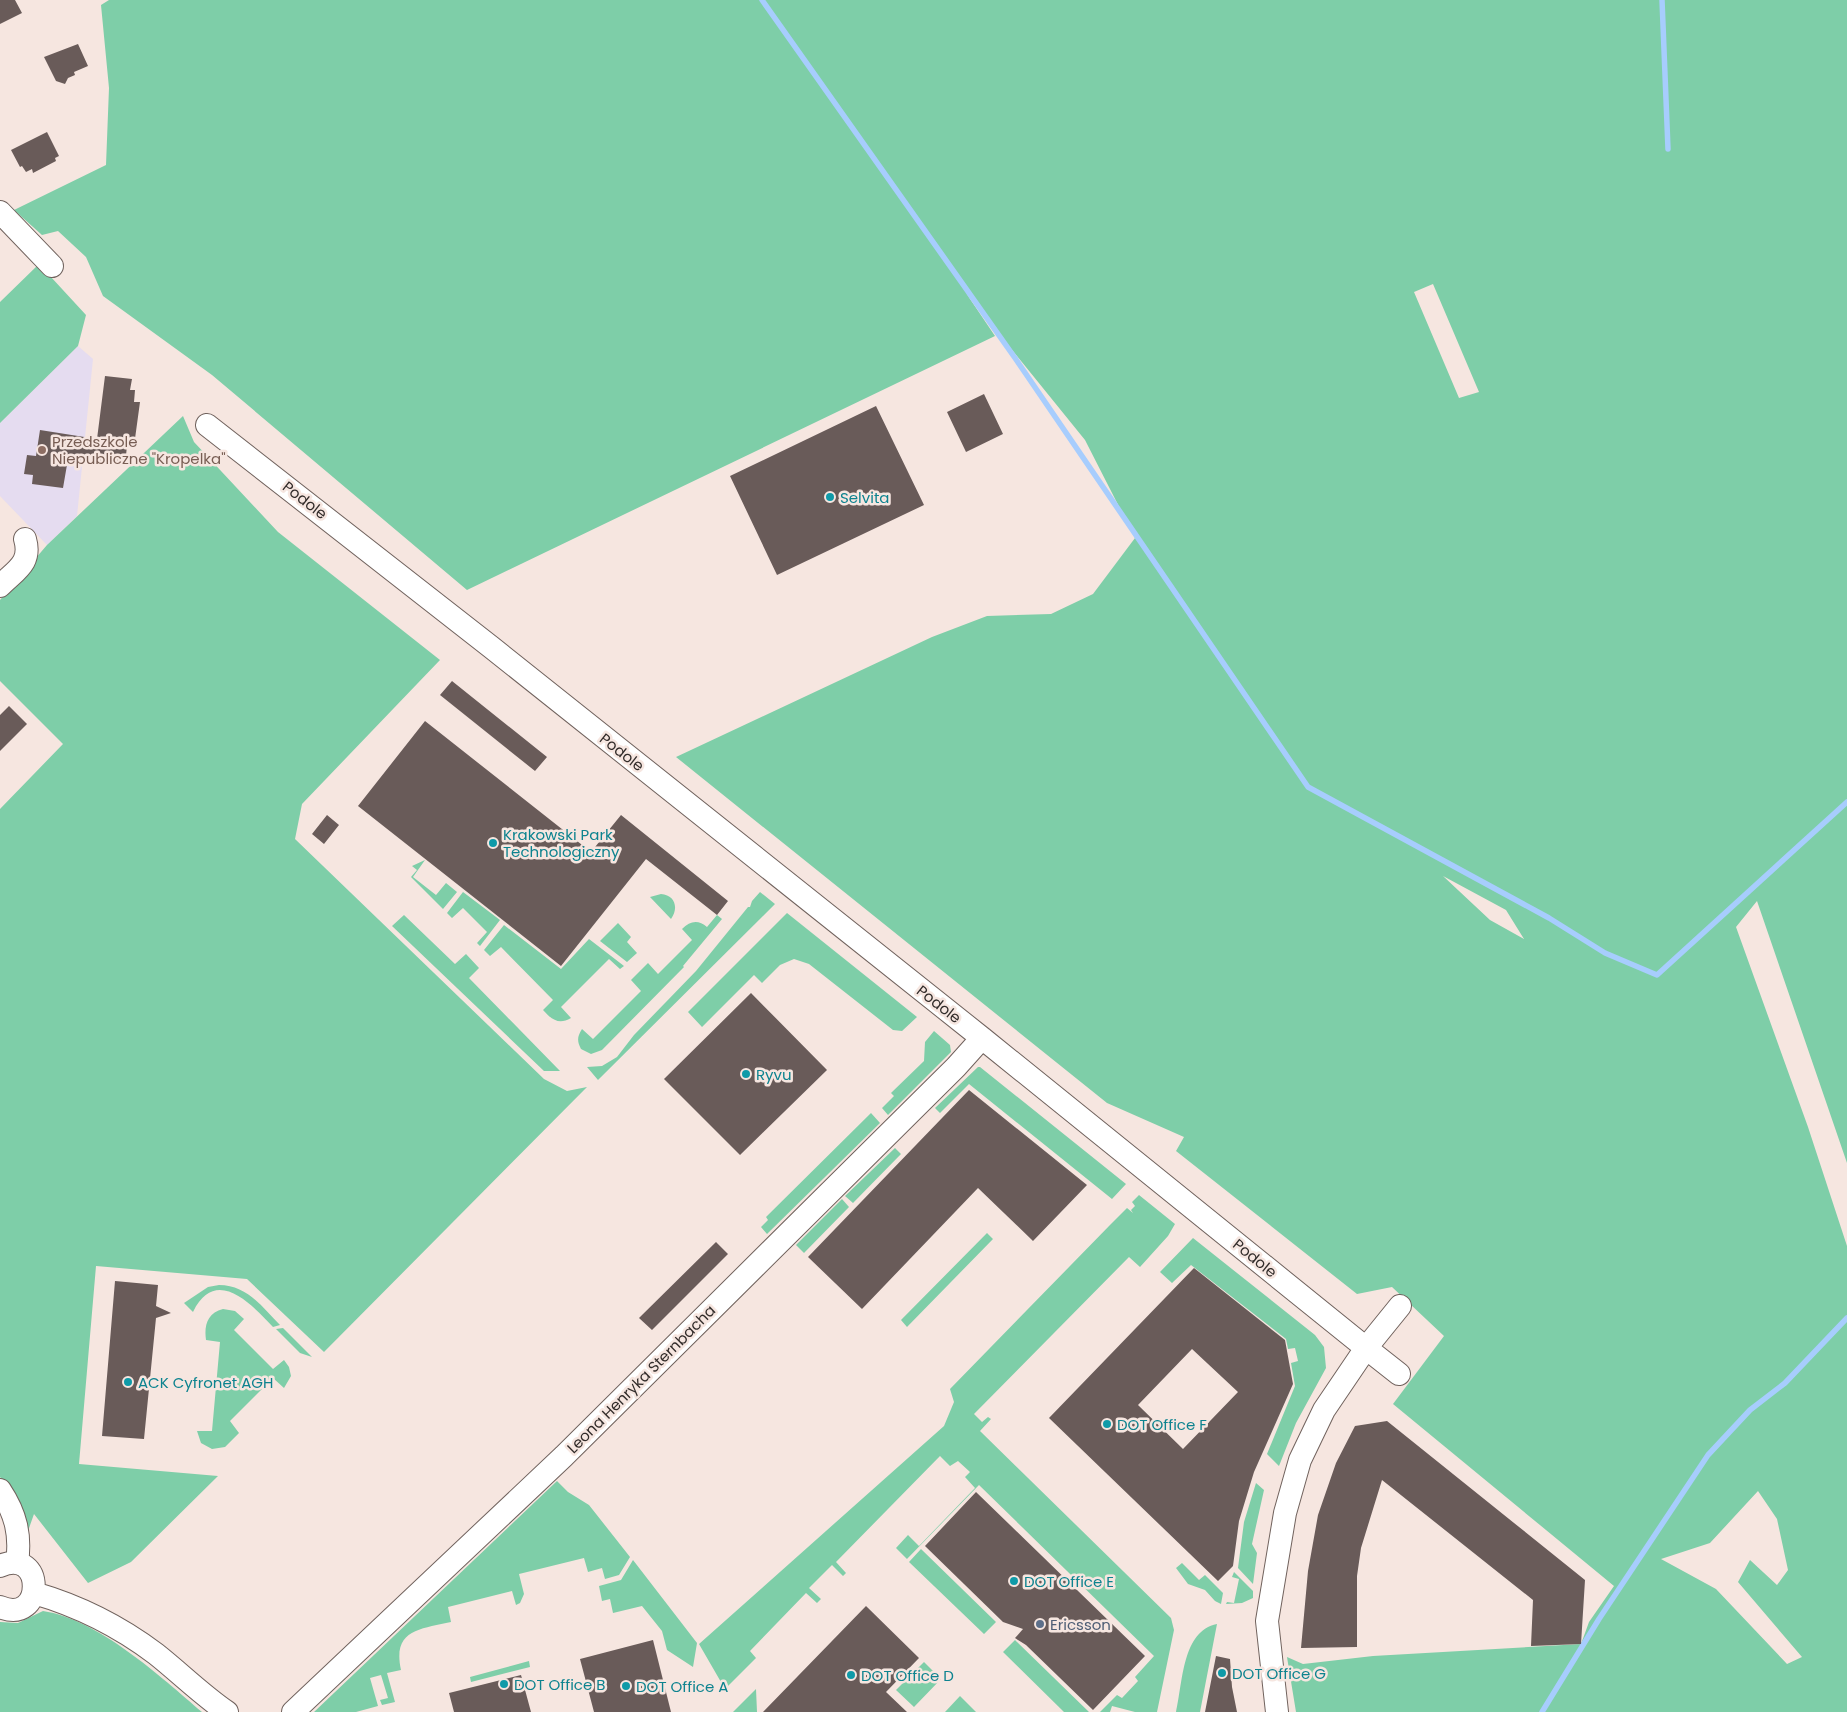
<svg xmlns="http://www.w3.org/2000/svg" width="1847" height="1712" font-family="Poppins,sans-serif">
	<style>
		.education { fill: #e5dcf0 }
		.green { fill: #7ecea8; fill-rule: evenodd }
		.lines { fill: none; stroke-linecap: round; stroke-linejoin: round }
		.stream { stroke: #a7cdfd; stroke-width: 5.5 }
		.building { fill: #695b59; fill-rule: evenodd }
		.minor-casing { stroke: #70625d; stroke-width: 24 }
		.minor { stroke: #fff; stroke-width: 22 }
		.education-dot { fill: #8d6e63; stroke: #f6e6e0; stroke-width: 2 }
		.culture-dot { fill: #0f9aa8; stroke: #f6e6e0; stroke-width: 2 }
		.service-dot { fill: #5c6f8a; stroke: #f6e6e0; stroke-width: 2 }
		.labels { text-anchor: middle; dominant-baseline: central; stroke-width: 5; stroke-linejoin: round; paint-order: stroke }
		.education-label { font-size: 15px; fill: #785e54; stroke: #f6e6e0; text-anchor: start }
		.culture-label { font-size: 15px; fill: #0d838f; stroke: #f6e6e0; text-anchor: start }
		.street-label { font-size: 15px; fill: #322c2a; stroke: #f6e6e0 }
		.service-label { font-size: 15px; fill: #4e5e75; stroke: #f6e6e0; text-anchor: start }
	</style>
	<rect width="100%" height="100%" fill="#f6e6e0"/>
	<path class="education" d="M 78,346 L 93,359 L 77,516 L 47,545 L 0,496 L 0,423 Z"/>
	<path class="green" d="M 109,0 L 1847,0 L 1847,1163 L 1757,901 L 1736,927 L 1808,1127 L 1847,1246 L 1847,1712 L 1296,1712 L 1287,1657 L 1303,1664 L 1373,1656 L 1581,1644 L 1589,1622 L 1614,1586 L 1393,1404 L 1444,1336 L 1392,1287 L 1357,1294 L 1176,1151 L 1184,1137 L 1107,1103 L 676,757 L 932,637 L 987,616 L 1051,614 L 1093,594 L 1135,538 L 1085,440 L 966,293 L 995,336 L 467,590 L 212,375 L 103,296 L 86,257 L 58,231 L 42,235 L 14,210 L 106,165 L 109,88 L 101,5 ZM 1433,284 L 1479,392 L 1459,398 L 1414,292 ZM 1443,876 L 1506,910 L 1524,939 L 1490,920 ZM 1758,1491 L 1777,1519 L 1788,1570 L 1777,1585 L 1750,1560 L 1738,1582 L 1802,1657 L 1787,1664 L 1716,1589 L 1661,1559 L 1710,1543 Z
		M 39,264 L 86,315 L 78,346 L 0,423 L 0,302 Z
		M 183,416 L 194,442 L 278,532 L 440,660 L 302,804 L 295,839 L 544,1079 L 567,1091 L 587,1087 L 324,1352 L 247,1279 L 96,1266 L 79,1464 L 218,1476 L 131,1562 L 88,1583 L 34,1514 L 28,1531 L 7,1486 L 0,1477 L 0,809 L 63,744 L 0,681 L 0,600 L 47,545 Z
		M 425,860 L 413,877 L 436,895 L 446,883 L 457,892 L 443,909 L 411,877 L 417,870 L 412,866 Z
		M 463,892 L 500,920 L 480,946 L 477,943 L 487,932 L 463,908 L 452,918 L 447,913 Z
		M 760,892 L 775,904 L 598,1080 L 587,1067 L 602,1066 L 617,1057 L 634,1035 L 696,971 L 748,907 L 750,907 L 752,901 Z
		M 661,894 C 675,895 679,908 671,919 L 650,897 Z
		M 787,913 L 917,1017 L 902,1031 L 893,1030 L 809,964 L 794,959 L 780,965 L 762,983 L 754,975 L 702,1027 L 688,1012 Z
		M 404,915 L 455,964 L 466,954 L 479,968 L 469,978 L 560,1071 L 544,1071 L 392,926 Z
		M 717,915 L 722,919 L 683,966 L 684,967 L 602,1050 L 591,1054 L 581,1049 C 577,1041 577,1037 582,1029 L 593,1039 L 641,991 L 631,980 L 648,963 L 658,974 L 692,940 L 682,929 C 690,921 698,919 707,927 Z
		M 618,923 L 631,937 L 627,942 L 637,953 L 627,962 L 600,941 Z
		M 504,925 L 561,969 L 589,939 L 624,966 L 620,969 L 609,959 L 561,1007 L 571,1018 C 559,1025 552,1020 543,1010 L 553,1000 L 501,947 L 490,956 L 484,950 Z
		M 934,1031 L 950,1045 L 951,1052 L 888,1115 L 882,1108 L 894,1096 L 891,1093 L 924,1061 L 925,1042 Z
		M 978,1067 L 980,1067 L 1126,1184 L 1112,1199 L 969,1084 L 940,1113 L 935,1108 Z
		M 871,1113 L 880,1123 L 767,1234 L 761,1227 L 768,1220 L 766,1217 Z
		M 895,1148 L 901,1154 L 853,1203 L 845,1196 Z
		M 1139,1195 L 1175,1224 L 1168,1236 L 1140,1267 L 1129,1257 L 974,1414 L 982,1422 L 988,1417 L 991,1419 L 980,1431 L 1171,1618 L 1174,1630 L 1157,1712 L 1135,1712 L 1112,1706 L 1110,1712 L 1100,1712 L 1117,1695 L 1122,1698 L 1138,1681 L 1135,1677 L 1154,1656 L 979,1485 L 907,1559 L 896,1548 L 908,1535 L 919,1546 L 975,1488 L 965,1477 L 970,1472 L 958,1461 L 950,1466 L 940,1456 L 836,1562 L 846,1573 L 843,1576 L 832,1565 L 809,1588 L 821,1599 L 817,1603 L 806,1593 L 750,1651 L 756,1658 L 725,1689 L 699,1644 L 944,1426 L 954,1402 L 950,1389 L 1110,1225 L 1127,1208 L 1133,1213 L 1131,1210 L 1135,1206 L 1132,1202 Z
		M 842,1199 L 849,1207 L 804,1253 L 796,1245 Z
		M 987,1233 L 993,1239 L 907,1327 L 901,1320 Z
		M 1193,1238 L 1315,1335 L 1324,1347 L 1326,1368 L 1296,1423 L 1279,1466 L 1267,1454 L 1295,1386 L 1291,1363 L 1298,1361 L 1295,1348 L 1288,1349 L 1286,1339 L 1191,1265 L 1172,1283 L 1160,1272 Z
		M 219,1285 C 247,1285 262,1307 280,1325 L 273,1327 C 252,1305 216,1265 193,1312 L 184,1303 L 208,1287 Z
		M 223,1309 L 235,1311 L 244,1319 L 234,1330 L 273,1369 L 284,1360 L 289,1367 L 291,1376 L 284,1388 L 273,1378 L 230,1421 L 239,1433 L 225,1447 L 212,1449 L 201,1443 L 197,1431 L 212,1431 L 220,1342 L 206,1340 C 204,1326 207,1313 223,1309 Z
		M 283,1328 L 312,1357 L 300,1353 L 276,1329 Z
		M 557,1481 L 568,1492 L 589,1505 L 630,1557 L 619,1575 L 605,1579 L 602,1568 L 588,1572 L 584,1558 L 519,1574 L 524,1594 L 520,1603 L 516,1605 L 512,1591 L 448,1607 L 451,1622 C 421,1629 392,1629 401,1670 L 387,1673 L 395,1702 L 382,1705 L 380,1700 L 388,1698 L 381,1675 L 370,1678 L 378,1706 L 356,1712 L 314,1712 Z
		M 1256,1483 L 1264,1490 L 1252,1544 L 1257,1553 L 1253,1584 L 1238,1568 L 1244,1522 Z
		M 921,1549 L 996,1622 L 984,1634 L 909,1562 Z
		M 633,1560 L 697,1643 L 693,1667 L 667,1650 L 662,1631 L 642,1606 L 613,1613 L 610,1599 L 602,1601 L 599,1586 L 621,1580 Z
		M 1182,1563 L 1199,1580 L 1205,1575 L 1223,1593 L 1221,1604 L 1215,1601 L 1205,1590 L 1188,1584 L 1176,1568 Z
		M 1234,1572 L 1253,1591 L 1253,1598 L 1242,1603 L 1226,1604 L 1227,1602 L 1234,1603 L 1239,1579 L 1232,1577 Z
		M 43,1611 C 98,1619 161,1677 202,1712 L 0,1712 L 0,1622 L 18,1623 Z
		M 1217,1624 L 1200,1712 L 1176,1712 C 1183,1682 1182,1631 1217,1624 Z
		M 1015,1640 L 1089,1712 L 1064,1712 L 1003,1652 Z
		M 529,1661 L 530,1667 L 471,1682 L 470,1677 Z
		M 924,1662 L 941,1679 L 914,1707 L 896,1690 Z
		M 756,1689 L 757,1712 L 733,1712 Z
		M 960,1696 L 976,1712 L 945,1712 Z"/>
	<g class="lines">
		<path class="stream" d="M 762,0 L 1015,358 L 1308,787 L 1549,918 L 1605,953 L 1657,975 L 1847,802
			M 1662,0 L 1668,149
			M 1542,1712 L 1599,1619 L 1708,1455 L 1750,1410 L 1785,1383 L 1847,1318"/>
	</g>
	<path class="building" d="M 0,0 L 15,0 L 22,13 L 0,24 Z
		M 78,44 L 88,66 L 74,72 L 75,75 L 68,78 L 65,84 L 56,81 L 44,57 Z
		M 47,132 L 59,156 L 55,158 L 56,161 L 33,173 L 32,169 L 26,172 L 22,166 L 20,167 L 11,150 Z
		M 105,376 L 132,379 L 130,390 L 135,390 L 134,402 L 140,402 L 134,446 L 127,445 L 126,456 L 119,456 L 119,463 L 107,462 L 106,464 L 68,459 L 63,488 L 32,484 L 33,475 L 24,474 L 27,455 L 36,456 L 40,430 L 97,439 Z
		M 984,394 L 1003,434 L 966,452 L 947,412 Z
		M 876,406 L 924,505 L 777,575 L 730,476 Z
		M 452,681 L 547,757 L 535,771 L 440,695 Z
		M 9,706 L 27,724 L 0,751 L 0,715 Z
		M 425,721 L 591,852 L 621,815 L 728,901 L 717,915 L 646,859 L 561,966 L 358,806 Z
		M 327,815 L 339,825 L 324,844 L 312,834 Z
		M 751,993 L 827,1070 L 740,1155 L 664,1079 Z
		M 969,1090 L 1087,1185 L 1033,1241 L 978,1188 L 862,1309 L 808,1257 Z
		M 716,1242 L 728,1254 L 652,1330 L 639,1318 Z
		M 1194,1268 L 1285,1340 L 1293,1384 L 1254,1472 L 1239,1521 L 1233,1566 L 1218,1581 L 1049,1418 ZM 1192,1349 L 1238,1392 L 1183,1449 L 1138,1405 Z
		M 115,1281 L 158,1285 L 156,1306 L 171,1313 L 156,1318 L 144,1439 L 102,1436 Z
		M 1387,1421 L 1585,1580 L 1581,1644 L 1531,1646 L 1533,1600 L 1382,1480 L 1361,1548 L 1357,1576 L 1357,1647 L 1301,1648 L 1308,1571 L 1318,1515 L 1336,1463 L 1355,1426 Z
		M 976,1492 L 1145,1656 L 1093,1710 L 1026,1645 L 1015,1638 L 1023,1629 L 1003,1622 L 925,1546 Z
		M 866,1606 L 919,1658 L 886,1692 L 907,1712 L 763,1712 Z
		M 653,1640 L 671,1712 L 594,1712 L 580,1659 Z
		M 1216,1656 L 1230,1659 L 1232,1687 L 1237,1712 L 1205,1712 Z
		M 521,1675 L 531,1712 L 454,1712 L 449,1693 Z"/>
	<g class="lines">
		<defs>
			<path id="minor" d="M 0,212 L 52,266
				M 207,425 L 491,647 L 982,1038 L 1366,1348 L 1324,1410 L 1300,1460 L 1285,1513 L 1267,1621 L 1277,1712
				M 0,586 C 16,570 32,563 25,539
				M 1399,1374 L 1366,1348 L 1400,1306
				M 0,1490 C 16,1514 21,1535 17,1563
				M 0,1566 C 45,1546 45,1626 0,1607
				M 34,1593 C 79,1606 119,1626 156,1654 C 180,1673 202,1695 227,1712
				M 293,1712 L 564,1456 L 956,1067 L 982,1038"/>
		</defs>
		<use href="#minor" class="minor-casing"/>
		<use href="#minor" class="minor"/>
	</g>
	<circle class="education-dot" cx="42" cy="450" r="5"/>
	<g class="culture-dot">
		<circle cx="830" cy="497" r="5"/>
		<circle cx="493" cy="843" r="5"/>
		<circle cx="746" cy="1074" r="5"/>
		<circle cx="128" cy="1382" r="5"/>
		<circle cx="1107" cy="1424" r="5"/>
		<circle cx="1014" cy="1581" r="5"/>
		<circle cx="1222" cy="1673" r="5"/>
		<circle cx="851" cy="1675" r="5"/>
		<circle cx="504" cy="1684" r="5"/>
		<circle cx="626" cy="1686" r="5"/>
	</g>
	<circle class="service-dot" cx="1040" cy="1624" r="5"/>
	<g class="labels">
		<g class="education-label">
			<text x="52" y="441">Przedszkole<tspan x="52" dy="17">Niepubliczne "Kropelka"</tspan></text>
		</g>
		<g class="culture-label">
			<text x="840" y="497">Selvita</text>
			<text x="503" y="834">Krakowski Park<tspan x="503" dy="17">Technologiczny</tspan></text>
			<text x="756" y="1074">Ryvu</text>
			<text x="138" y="1382">ACK Cyfronet AGH</text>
			<text x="1117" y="1424">DOT Office F</text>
			<text x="1024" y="1581">DOT Office E</text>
			<text x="1232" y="1673">DOT Office G</text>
			<text x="861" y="1675">DOT Office D</text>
			<text x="514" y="1684">DOT Office B</text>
			<text x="636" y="1686">DOT Office A</text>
		</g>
		<g class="street-label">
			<text transform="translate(305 500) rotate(38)">Podole</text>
			<text transform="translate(622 752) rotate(38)">Podole</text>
			<text transform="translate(939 1004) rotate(38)">Podole</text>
			<text transform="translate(1255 1258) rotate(39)">Podole</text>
			<text transform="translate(641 1379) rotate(-45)">Leona Henryka Sternbacha</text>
		</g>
		<g class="service-label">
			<text x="1050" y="1624">Ericsson</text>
		</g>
	</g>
</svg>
